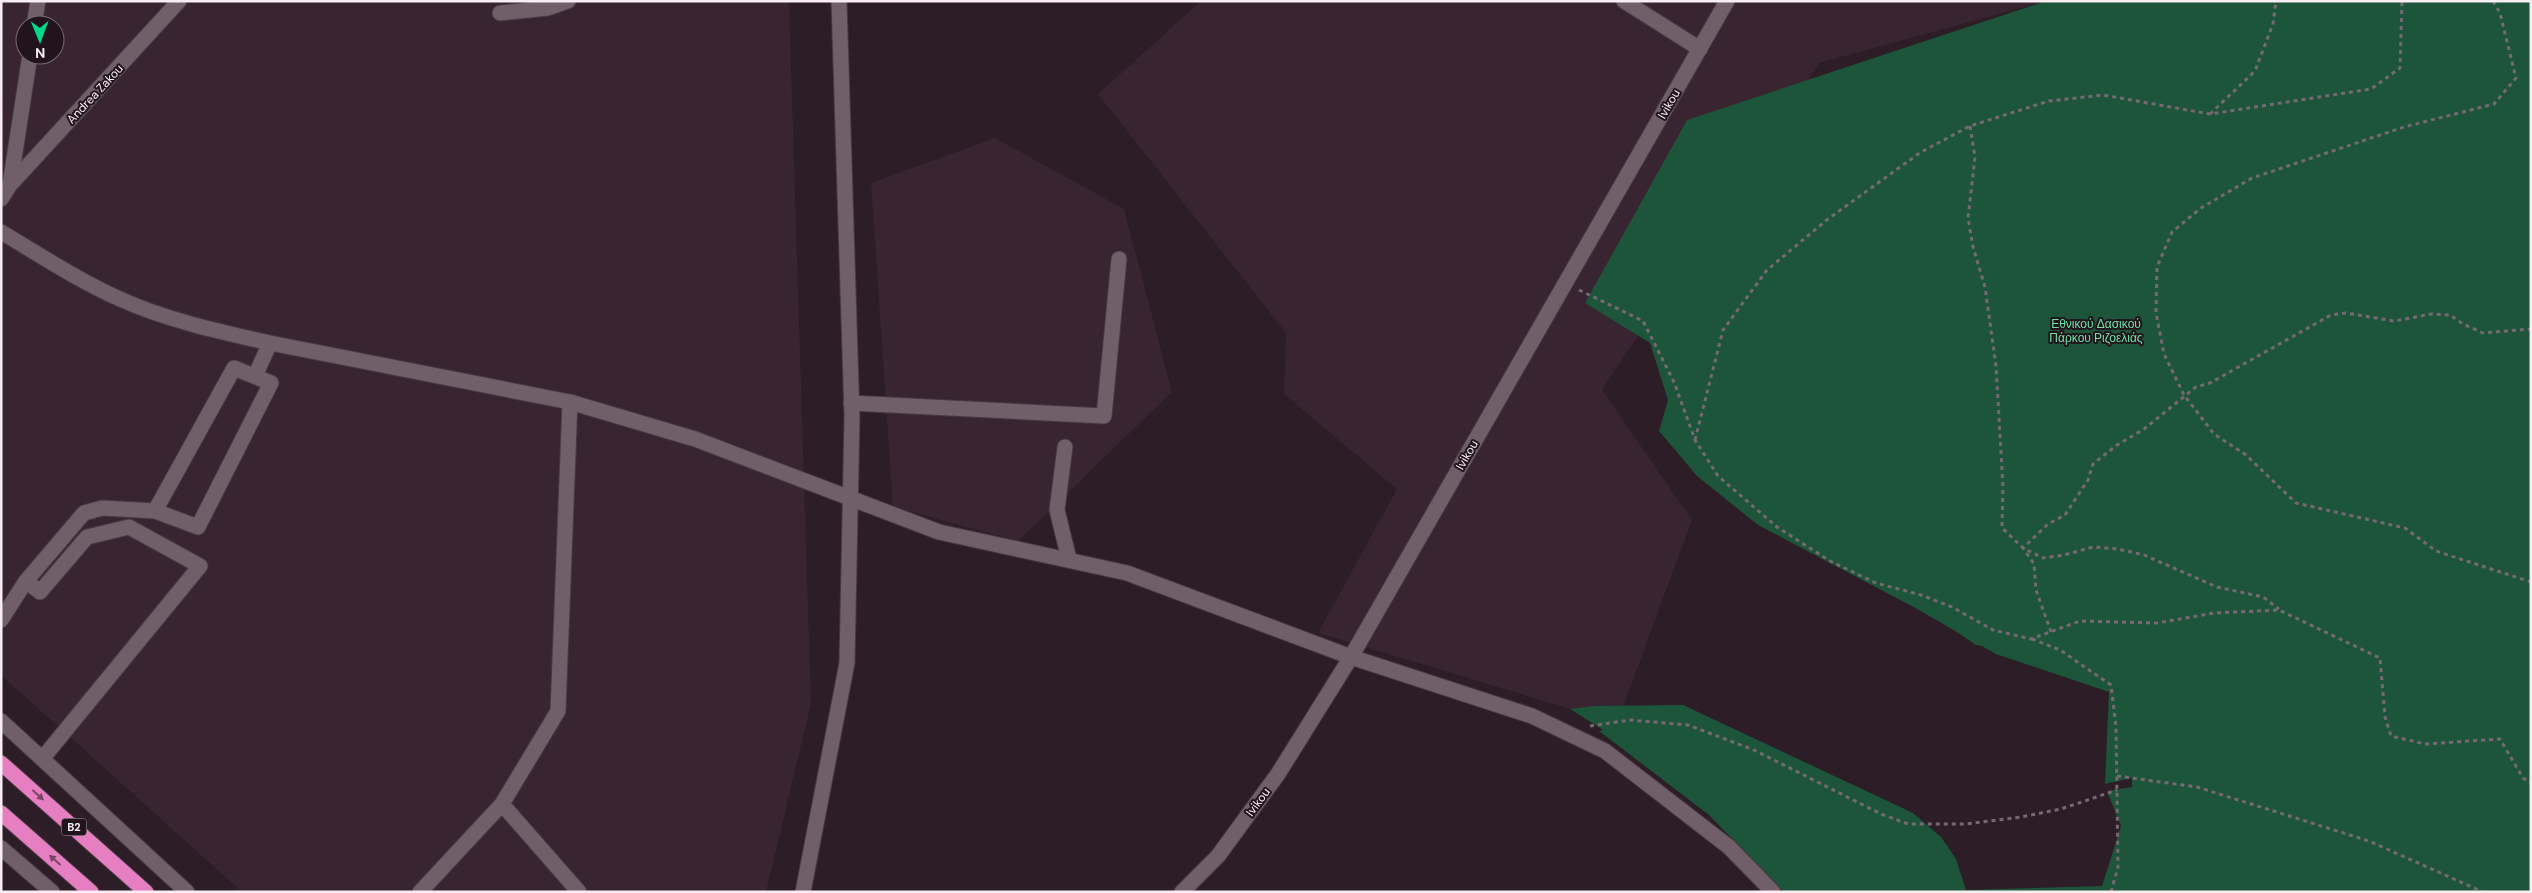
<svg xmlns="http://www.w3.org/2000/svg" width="2532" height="893" font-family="'DM Sans',sans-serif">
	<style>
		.built { fill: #392431; fill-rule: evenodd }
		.green { fill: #1c5539 }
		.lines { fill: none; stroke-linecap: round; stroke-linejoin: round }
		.minor-casing { stroke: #463a42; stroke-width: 17 }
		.highway-casing { stroke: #463a42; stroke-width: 17 }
		.path { stroke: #776972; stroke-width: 3; stroke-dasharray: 4 4; stroke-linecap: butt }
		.minor { stroke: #705e69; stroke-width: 15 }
		.highway { stroke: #e57fc2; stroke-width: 15 }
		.oneway { fill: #7a4467 }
		.labels { text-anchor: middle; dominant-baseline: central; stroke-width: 4; stroke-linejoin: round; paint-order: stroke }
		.shield { fill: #22141d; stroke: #b8acb3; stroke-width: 1 }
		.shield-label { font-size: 11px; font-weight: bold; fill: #f8edf3 }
		.street-label { font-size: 12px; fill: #f8edf3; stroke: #22141d }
		.park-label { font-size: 12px; fill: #6ee2a6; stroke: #22141d }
	</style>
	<rect width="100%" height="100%" fill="#2c1d27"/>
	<path class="built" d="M 1,1 L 789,1 L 811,704 L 766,892 L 242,892 L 1,675 ZM 25,25 L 55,25 L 55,55 L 25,55 Z
		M 1201,1 L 2046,1 L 1819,63 L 1602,390 L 1692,520 L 1617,723 L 1318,633 L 1397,489 L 1284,394 L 1286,333 L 1098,94 Z
		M 995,138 L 1124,209 L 1172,392 L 1018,541 L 893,507 L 871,183 Z"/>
	<path class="green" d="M 2046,1 L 2531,1 L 2531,892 L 1784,892 L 1709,815 L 1599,731 L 1603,730 L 1570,709 L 1594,706 L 1683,705 L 1913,813 L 1941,837 L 1956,859 L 1966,890 L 2102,886 L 2121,826 L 2107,791 L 2132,787 L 2132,778 L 2105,784 L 2109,692 L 1996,654 L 1982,646 L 1976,645 L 1957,632 L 1919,610 L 1758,525 L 1697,476 L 1659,431 L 1668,400 L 1650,343 L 1585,303 L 1687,120 Z"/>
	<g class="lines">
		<defs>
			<path id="minor" d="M 1624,1 L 1700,49
				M 500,13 L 548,8 L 568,1
				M 34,25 L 38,1
				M 10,185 L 179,1
				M 1,199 L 10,185 L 30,55
				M 1,232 C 40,255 79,281 120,299 C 166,320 221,332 270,343 L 570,402 L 695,439 L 939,532 L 1127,573 L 1351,657 L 1532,716 L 1605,751 L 1729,847 L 1773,892
				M 255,376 L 270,343
				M 851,403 L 1104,416 L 1119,259
				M 1065,447 L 1057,510 L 1069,559
				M 26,581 L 40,592 L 87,537 L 129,527 L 200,566 L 42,759
				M 1,620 L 26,581 L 84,513 L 102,508 L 155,511 L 198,527 L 271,383 L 234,368 L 155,511
				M 1,721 L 187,892
				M 502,804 L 579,892
				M 1,848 L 52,892
				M 420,892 L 502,804 L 558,711 L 570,402
				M 803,892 L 847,663 L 852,417 L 839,1
				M 1182,892 L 1218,856 L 1278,774 L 1351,657 L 1727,1"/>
			<path id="highway" d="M 1,763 L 146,892
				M 1,813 L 91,892"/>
		</defs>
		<use href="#minor" class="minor-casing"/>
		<use href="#highway" class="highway-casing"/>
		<path class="path" d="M 2493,1 L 2500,13 L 2516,78 L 2494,104 L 2404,127 L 2252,178 L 2201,208 L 2172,232 L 2157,267 L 2156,313 L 2164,354 L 2184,395 L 2214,434 L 2246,455 L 2296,503 L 2405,528 L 2436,551 L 2531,582
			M 2210,114 L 2255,71 L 2273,24 L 2276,1
			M 1970,126 L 1975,157 L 1968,218 L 1973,247 L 1985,287 L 1996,366 L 2003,487 L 2002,528 L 2023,548 L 2043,558 L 2064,555 L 2093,547 L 2118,549 L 2144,555 L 2217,587 L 2263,597 L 2279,609
			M 1579,290 L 1643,321 L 1674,382 L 1695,440 L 1718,476 L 1777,527 L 1830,561 L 1876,583 L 1921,595 L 1952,607 L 1993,630 L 2031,639 L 2080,621 L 2157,623 L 2214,613 L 2279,610 L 2380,658 L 2385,717 L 2391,736 L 2425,744 L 2500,739 L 2523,778 L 2531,783
			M 1695,440 L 1723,330 L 1767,270 L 1828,219 L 1921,152 L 1970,126 L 2049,101 L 2103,95 L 2210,114 L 2371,89 L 2400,68 L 2402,1
			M 2051,632 L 2036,590 L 2034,564 L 2023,548 L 2048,524 L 2065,515 L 2088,480 L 2093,464 L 2117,445 L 2144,429 L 2196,387 L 2210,383 L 2331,315 L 2346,313 L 2394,321 L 2432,314 L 2450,315 L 2463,324 L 2483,333 L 2531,329
			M 2032,639 L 2060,650 L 2111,685 L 2116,727 L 2118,867 L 2111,892
			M 1590,726 L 1630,720 L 1688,725 L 1754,750 L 1881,814 L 1908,824 L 1965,824 L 2021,817 L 2061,809 L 2117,790
			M 2117,776 L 2197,787 L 2369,841 L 2483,892"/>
		<use href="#minor" class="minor"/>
		<use href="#highway" class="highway"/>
	</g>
	<defs><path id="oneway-solid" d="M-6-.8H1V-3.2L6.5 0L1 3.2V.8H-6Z" transform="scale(1.25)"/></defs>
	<g class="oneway">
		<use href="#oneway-solid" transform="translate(38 795) rotate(42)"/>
		<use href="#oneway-solid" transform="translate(55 860) rotate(-139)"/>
	</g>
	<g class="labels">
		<rect class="shield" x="61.5" y="818.5" width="25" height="17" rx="4"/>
		<g class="shield-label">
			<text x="74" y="827">B2</text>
		</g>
		<g class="street-label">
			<text transform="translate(95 94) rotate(-47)">Andrea Zakou</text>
			<text transform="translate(1669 104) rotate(-60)">Ivikou</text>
			<text transform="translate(1467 455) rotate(-60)">Ivikou</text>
			<text transform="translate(1258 802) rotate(-54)">Ivikou</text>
		</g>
		<g class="park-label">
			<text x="2096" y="324">Εθνικού Δασικού<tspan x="2096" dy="14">Πάρκου Ριζοελιάς</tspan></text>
		</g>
	</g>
	<rect width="2532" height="893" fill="none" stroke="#f8edf3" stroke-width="5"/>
	<g transform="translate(40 40) rotate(179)"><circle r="24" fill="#22141d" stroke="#786b73"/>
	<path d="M0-4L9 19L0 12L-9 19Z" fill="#03d98b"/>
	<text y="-8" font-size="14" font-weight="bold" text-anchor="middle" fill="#f8edf3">N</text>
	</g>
</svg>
